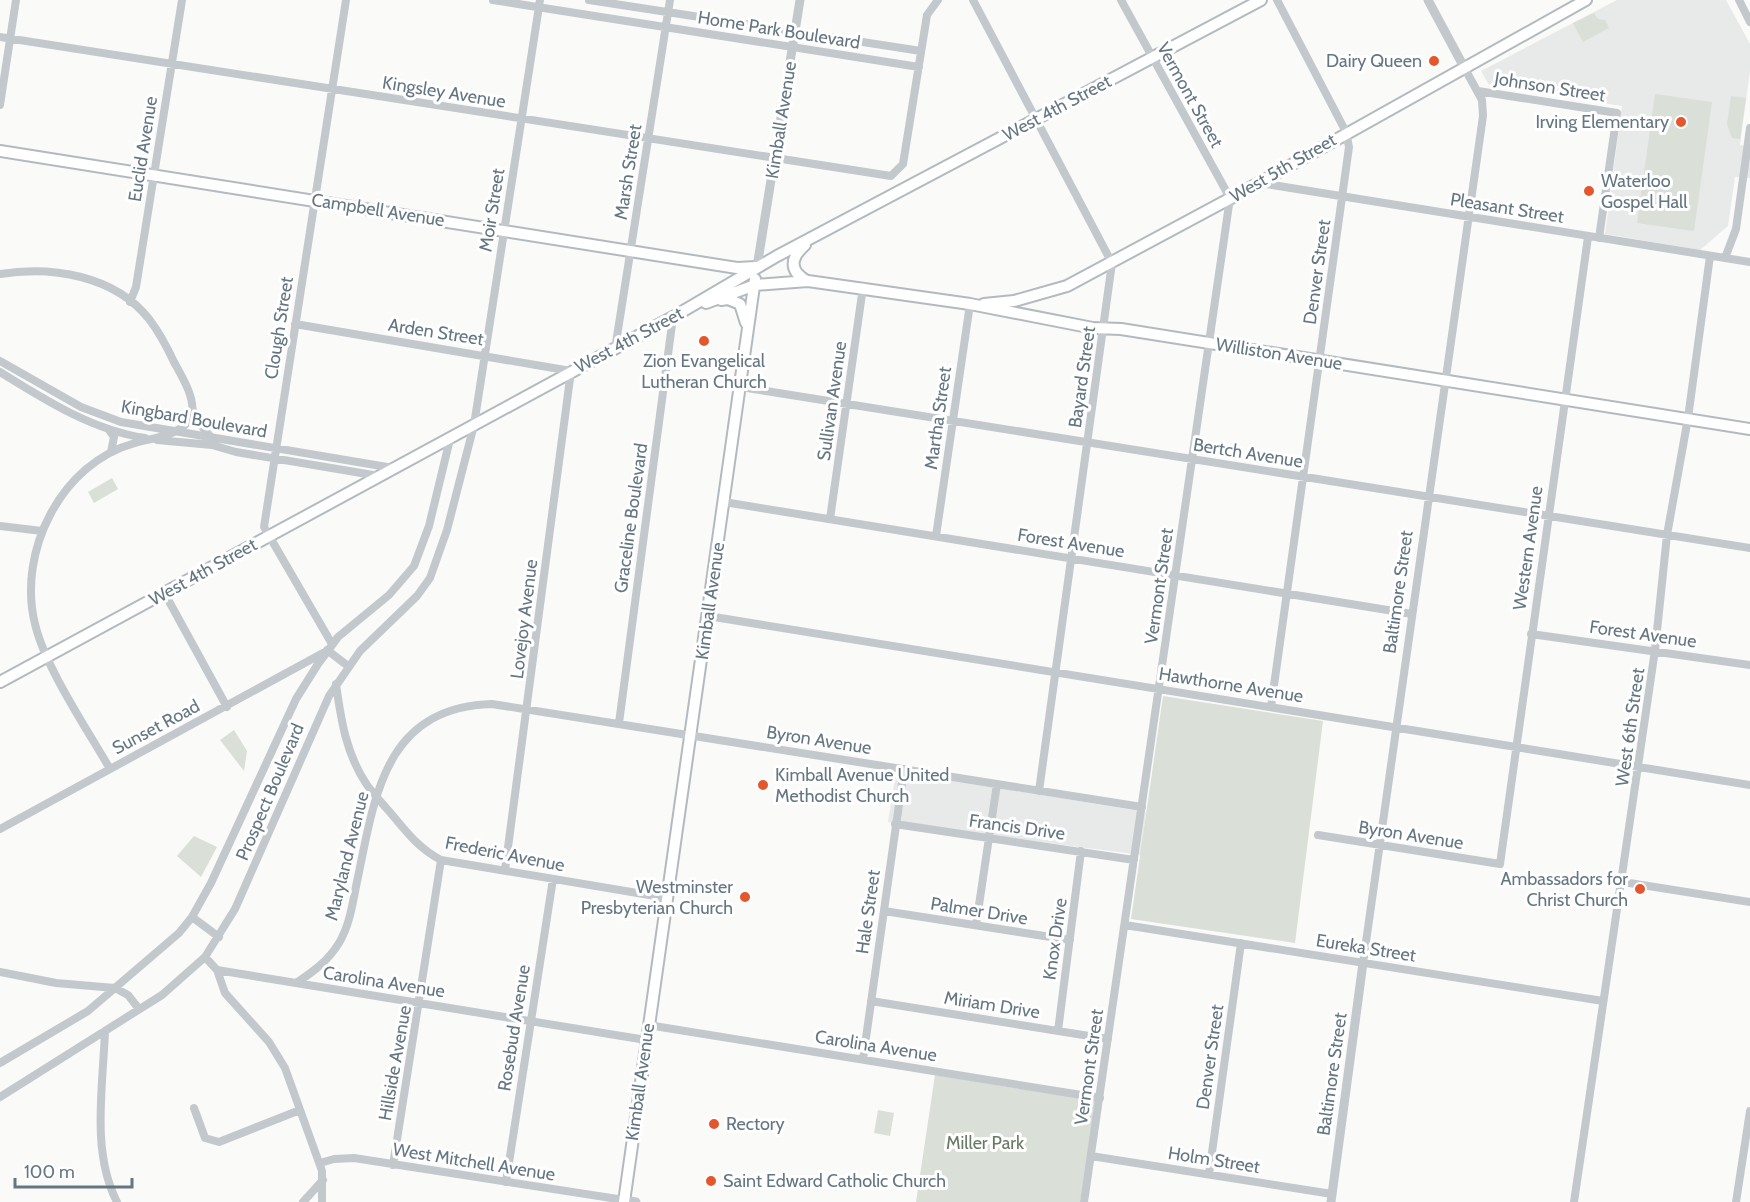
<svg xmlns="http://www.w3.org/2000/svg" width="1750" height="1202" font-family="Cabin,sans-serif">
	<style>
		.built { fill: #e8e9e9 }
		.green { fill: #dadfd7 }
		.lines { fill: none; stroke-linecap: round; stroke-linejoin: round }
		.secondary-casing { stroke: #b3babf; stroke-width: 14 }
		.minor { stroke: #c3c8cc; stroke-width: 8 }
		.tertiary { stroke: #c3c8cc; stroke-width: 9 }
		.secondary { stroke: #fff; stroke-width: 10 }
		.poi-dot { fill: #e4572e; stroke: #fff; stroke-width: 2 }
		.labels { text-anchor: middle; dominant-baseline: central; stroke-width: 6; stroke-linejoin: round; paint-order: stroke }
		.street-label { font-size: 18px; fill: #657683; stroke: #fff }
		.poi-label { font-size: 18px; fill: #657683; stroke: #fff; text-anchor: end }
		.park-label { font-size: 18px; fill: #687a64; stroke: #fff }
	</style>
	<rect width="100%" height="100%" fill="#fafaf8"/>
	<path class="built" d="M 1617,0 L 1726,0 L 1750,44 L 1750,71 L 1740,145 L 1750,147 L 1750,178 L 1735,177 L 1728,226 L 1700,250 L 1605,234 L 1622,106 L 1489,85 L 1481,71 Z
		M 896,771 L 1146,812 L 1141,855 L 888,822 Z"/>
	<path class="green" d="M 1594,13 L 1598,19 L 1605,20 L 1609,28 L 1583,42 L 1573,23 Z
		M 1655,94 L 1712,102 L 1694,231 L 1637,223 Z
		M 1731,96 L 1746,98 L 1740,139 L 1732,138 L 1727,124 Z
		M 112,478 L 118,489 L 94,503 L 88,492 Z
		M 1163,696 L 1323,721 L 1295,943 L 1131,919 Z
		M 234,730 L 247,751 L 244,771 L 220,740 Z
		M 194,836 L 217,847 L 201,877 L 177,856 Z
		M 935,1075 L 1096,1101 L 1080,1202 L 916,1202 Z
		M 878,1110 L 894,1113 L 890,1136 L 874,1133 Z"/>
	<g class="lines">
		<defs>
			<path id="secondary" d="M 0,151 L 737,268 L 756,267
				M 805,245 C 790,258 789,271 807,281
				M 721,300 L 728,299 L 740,304 L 746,323
				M 706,303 L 755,285 L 808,281 L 970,304 L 1093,328 L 1121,329 L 1750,429
				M 984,304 L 1014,301 L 1067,286 L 1259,183 L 1586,0
				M 0,682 L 673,317 L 777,256 L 1261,0
				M 624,1202 L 755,279"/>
		</defs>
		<use href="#secondary" class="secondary-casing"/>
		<path class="minor" d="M 493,0 L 919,67
			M 589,0 L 921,51
			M 973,0 L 1112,263 L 1039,791
			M 1739,0 L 1750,22
			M 0,37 L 891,176 L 903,164 L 927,15 L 938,0
			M 1478,91 L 1617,113 L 1599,238
			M 0,105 L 16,0
			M 1260,183 L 1750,262
			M 1725,258 L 1736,229 L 1750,128
			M 0,274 C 52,266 114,275 149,319 C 159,332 167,347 174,362 C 181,375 195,397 192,413 C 187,435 152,438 135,443 C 61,463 17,552 35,624 C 45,667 87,729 110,769
			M 130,302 L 136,287 L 182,0
			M 295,324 L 571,371 L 505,870
			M 615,349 L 670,0
			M 0,361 L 81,407 L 121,422 L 393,468
			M 0,372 C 45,400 92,430 145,438
			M 741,387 L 1750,548
			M 192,408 L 199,423 L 210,436
			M 109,430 L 114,437 L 111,452
			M 157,440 L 212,445 L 236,452 L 379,476
			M 724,502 L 1412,614
			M 830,519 L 863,287
			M 0,526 L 42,531
			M 936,536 L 970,304
			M 165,594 L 227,707
			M 708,616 L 1750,785
			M 1531,634 L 1750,665
			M 332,644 L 264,527 L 346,0
			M 327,650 L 348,666
			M 336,684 C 341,720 346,754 367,785 C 375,796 385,806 394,817 C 408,834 421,850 441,860 L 667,898
			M 1271,707 L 1349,147 L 1346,132 L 1277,0
			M 619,723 L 673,317
			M 895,824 L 1134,860
			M 0,829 L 323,653
			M 1318,835 L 1500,864 L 1588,237
			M 1623,882 L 1750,902
			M 884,911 L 1070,940
			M 192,917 L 219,937
			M 976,925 L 997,784
			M 1125,925 L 1603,1001
			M 205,957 L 217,970 L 225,993 L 269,1042 L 285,1068 L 322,1171 L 322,1202
			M 1363,963 L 1483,116 L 1482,100 L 1465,69
			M 217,970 L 296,983 C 313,972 328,961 339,943 C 351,923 353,899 358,877 C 375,794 386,707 492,704 L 1142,807
			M 0,972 L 56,983 L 115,988 L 128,995 L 139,1009
			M 296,983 L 646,1040
			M 871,1001 L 1108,1039
			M 648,1025 L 1100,1098
			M 105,1031 C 103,1086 91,1152 117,1202
			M 1058,1031 L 1081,851
			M 863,1059 L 904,769
			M 0,1063 L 88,1011 L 179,933 L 192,917 L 211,883 L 296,699 L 318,664 L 338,637 L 389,595 L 414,566 L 429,526 L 450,439
			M 0,1097 L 162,995 L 205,957 L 235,909 L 329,696 L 360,651 L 417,596 L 430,578 L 447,530 L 474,425 L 540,0
			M 194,1108 L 205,1138 L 219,1142 L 300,1110
			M 1091,1156 L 1332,1194
			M 320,1163 L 334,1159 L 354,1158 L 624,1200
			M 393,1165 L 441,860
			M 1209,1174 L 1241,943
			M 506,1182 L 553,879
			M 303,1202 L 323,1180
			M 1084,1202 L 1230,198 L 1121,0
			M 1574,1202 L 1655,650 L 1667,535 L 1688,418 L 1710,256
			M 1736,1202 L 1750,1111"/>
		<path class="tertiary" d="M 1428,0 L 1465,69
			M 757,267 L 800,0
			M 624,1200 L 636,1202
			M 1331,1202 L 1363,963"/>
		<use href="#secondary" class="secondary"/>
	</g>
	<g class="poi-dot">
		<circle cx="1434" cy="61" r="6"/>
		<circle cx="1681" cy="122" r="6"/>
		<circle cx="1589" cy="191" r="6"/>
		<circle cx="704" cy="341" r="6"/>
		<circle cx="763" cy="785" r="6"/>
		<circle cx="1640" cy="889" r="6"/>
		<circle cx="745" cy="897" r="6"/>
		<circle cx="714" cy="1124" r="6"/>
		<circle cx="711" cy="1181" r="6"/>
	</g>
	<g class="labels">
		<g class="street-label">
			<text transform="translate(779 30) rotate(9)">Home Park Boulevard</text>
			<text transform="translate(1550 87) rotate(9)">Johnson Street</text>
			<text transform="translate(444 92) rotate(9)">Kingsley Avenue</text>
			<text transform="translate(1190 95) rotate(61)">Vermont Street</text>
			<text transform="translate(1057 108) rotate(-28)">West 4th Street</text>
			<text transform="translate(781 120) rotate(-81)">Kimball Avenue</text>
			<text transform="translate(143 149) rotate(-81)">Euclid Avenue</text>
			<text transform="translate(1283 168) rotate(-30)">West 5th Street</text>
			<text transform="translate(628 172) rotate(-81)">Marsh Street</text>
			<text transform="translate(1507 208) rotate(9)">Pleasant Street</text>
			<text transform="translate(378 210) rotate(9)">Campbell Avenue</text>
			<text transform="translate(492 210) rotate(-81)">Moir Street</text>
			<text transform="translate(1317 272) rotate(-82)">Denver Street</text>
			<text transform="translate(279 328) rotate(-81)">Clough Street</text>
			<text transform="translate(436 332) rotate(9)">Arden Street</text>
			<text transform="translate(629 340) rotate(-28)">West 4th Street</text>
			<text transform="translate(1279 354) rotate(9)">Williston Avenue</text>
			<text transform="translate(1082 377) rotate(-82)">Bayard Street</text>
			<text transform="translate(832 401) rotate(-82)">Sullivan Avenue</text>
			<text transform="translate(938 418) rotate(-82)">Martha Street</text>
			<text transform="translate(194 419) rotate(10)">Kingbard Boulevard</text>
			<text transform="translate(1248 453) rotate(9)">Bertch Avenue</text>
			<text transform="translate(631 518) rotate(-82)">Graceline Boulevard</text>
			<text transform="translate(1071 543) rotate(9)">Forest Avenue</text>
			<text transform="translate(1528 548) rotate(-82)">Western Avenue</text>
			<text transform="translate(203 572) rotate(-29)">West 4th Street</text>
			<text transform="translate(1159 586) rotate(-82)">Vermont Street</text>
			<text transform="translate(1398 592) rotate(-82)">Baltimore Street</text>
			<text transform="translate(710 601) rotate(-82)">Kimball Avenue</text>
			<text transform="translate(524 619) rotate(-83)">Lovejoy Avenue</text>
			<text transform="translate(1643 634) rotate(8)">Forest Avenue</text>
			<text transform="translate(1231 685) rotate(9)">Hawthorne Avenue</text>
			<text transform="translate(156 727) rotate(-28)">Sunset Road</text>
			<text transform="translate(1630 727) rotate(-82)">West 6th Street</text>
			<text transform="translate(819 740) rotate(9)">Byron Avenue</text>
			<text transform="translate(270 792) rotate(-67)">Prospect Boulevard</text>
			<text transform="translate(1017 827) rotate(8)">Francis Drive</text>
			<text transform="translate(1411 835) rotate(9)">Byron Avenue</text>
			<text transform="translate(505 854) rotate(11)">Frederic Avenue</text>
			<text transform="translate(347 856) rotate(-76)">Maryland Avenue</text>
			<text transform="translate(979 911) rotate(9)">Palmer Drive</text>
			<text transform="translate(868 912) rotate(-82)">Hale Street</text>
			<text transform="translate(1055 939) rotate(-82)">Knox Drive</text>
			<text transform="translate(1366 948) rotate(9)">Eureka Street</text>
			<text transform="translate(384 982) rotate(9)">Carolina Avenue</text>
			<text transform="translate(992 1005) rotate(9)">Miriam Drive</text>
			<text transform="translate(514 1028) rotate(-81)">Rosebud Avenue</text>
			<text transform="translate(876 1046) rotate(9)">Carolina Avenue</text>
			<text transform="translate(1210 1057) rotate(-82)">Denver Street</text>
			<text transform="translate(395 1063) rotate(-80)">Hillside Avenue</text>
			<text transform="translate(1089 1067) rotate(-82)">Vermont Street</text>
			<text transform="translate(1332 1074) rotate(-82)">Baltimore Street</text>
			<text transform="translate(640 1082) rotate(-82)">Kimball Avenue</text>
			<text transform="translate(1214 1160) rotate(9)">Holm Street</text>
			<text transform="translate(474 1162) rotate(9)">West Mitchell Avenue</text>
		</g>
		<g class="poi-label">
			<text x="1422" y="61">Dairy Queen</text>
			<text x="1669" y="122">Irving Elementary</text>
			<text x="1601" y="181" text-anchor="start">Waterloo<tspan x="1601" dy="21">Gospel Hall</tspan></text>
			<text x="704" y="361" text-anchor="middle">Zion Evangelical<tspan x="704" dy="21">Lutheran Church</tspan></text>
			<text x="775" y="775" text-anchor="start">Kimball Avenue United<tspan x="775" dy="21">Methodist Church</tspan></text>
			<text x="1628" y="879">Ambassadors for<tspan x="1628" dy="21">Christ Church</tspan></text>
			<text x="733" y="887">Westminster<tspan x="733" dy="21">Presbyterian Church</tspan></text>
			<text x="726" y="1124" text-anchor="start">Rectory</text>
			<text x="723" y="1181" text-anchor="start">Saint Edward Catholic Church</text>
		</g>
		<g class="park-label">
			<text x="985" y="1143">Miller Park</text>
		</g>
	</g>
	<path d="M15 1178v9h117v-9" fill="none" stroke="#657683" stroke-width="3"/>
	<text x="24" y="1178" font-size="18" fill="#657683" stroke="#ffffff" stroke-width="4.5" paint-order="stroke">100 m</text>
</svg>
